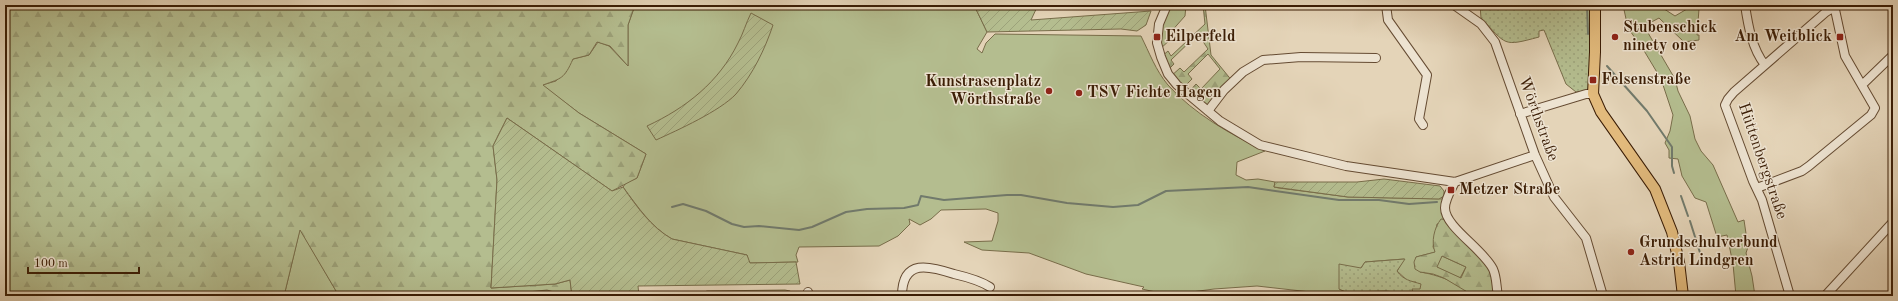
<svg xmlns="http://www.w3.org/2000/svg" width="1898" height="301" font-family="'Old Standard TT',serif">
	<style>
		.grass { fill: #b4bd8f; stroke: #786d4a }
		.forest { fill: url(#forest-firs); stroke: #786d4a; fill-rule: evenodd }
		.park { fill: url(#park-dots); stroke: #786d4a }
		.garden { fill: url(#garden-furrows); stroke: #786d4a }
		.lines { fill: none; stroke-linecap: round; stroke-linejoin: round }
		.stream { stroke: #717a6c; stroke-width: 2 }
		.minor-casing { stroke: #654b32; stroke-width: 10 }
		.major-casing { stroke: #3b1d05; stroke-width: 12 }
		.minor { stroke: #ede3d1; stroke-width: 8 }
		.major { stroke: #e2ba7c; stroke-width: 10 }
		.poi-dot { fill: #8f2418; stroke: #ede3d1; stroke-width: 1.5 }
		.labels { text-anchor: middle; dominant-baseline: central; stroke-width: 3; stroke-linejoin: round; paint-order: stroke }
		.poi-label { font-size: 16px; font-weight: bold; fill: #3b1d05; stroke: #ede3d1; text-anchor: start }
		.street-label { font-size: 16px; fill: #3b1d05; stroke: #ede3d1 }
	</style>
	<defs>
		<pattern id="forest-firs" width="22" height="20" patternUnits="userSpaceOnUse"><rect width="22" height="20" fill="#b4bd8f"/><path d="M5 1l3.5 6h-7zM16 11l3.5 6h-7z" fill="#9ca27a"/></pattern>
		<pattern id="park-dots" width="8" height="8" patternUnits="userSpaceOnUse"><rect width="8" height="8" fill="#b4bd8f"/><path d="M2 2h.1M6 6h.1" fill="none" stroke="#9ca27a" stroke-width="1.8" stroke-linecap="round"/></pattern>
		<pattern id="garden-furrows" width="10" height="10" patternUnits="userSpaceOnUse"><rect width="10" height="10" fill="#b4bd8f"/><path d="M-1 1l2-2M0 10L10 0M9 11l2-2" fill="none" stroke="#9ca27a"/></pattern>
	</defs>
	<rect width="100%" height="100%" fill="#e4d4b8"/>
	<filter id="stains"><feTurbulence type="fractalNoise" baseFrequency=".005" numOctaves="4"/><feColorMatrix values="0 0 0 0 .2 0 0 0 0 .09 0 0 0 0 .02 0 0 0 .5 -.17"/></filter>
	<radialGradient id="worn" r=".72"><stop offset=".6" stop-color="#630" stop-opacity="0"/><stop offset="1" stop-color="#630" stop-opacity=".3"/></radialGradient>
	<path class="grass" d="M 635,5 L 974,5 L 987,32 L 977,49 L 982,53 L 986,43 L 995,34 L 1141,36 C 1149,52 1156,71 1168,85 C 1194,114 1230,134 1265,151 L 1237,162 L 1236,175 L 1246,180 L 1258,179 L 1275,182 L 1274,187 L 1279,188 L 1348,197 L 1447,199 L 1449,220 L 1437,224 L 1433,247 L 1436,252 L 1416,257 L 1420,272 C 1435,274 1464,284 1474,296 L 1432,296 L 1413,294 L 1412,289 L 1416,282 L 1409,282 L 1397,271 L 1404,259 L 1365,262 L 1361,268 L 1339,289 L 1346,292 L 1346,296 L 1257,286 L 1214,289 L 1169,295 L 1142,289 L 1144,287 L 1086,274 L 1029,253 L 982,250 L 964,242 L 992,241 L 998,221 L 998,213 L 986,209 L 941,210 L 931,219 L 920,225 L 909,219 L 910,224 L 898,236 L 879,246 L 799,247 L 796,255 L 798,262 L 749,263 L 747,255 L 672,239 C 651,227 638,207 623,187 L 626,183 L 637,178 L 646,154 L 579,113 L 542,85 L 556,81 L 573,59 L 589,55 L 598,42 L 609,46 L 628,66 L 628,25 Z
		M 1167,5 L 1186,5 L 1185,16 L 1169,34 L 1172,38 L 1159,50 L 1161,16 Z
		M 1623,5 L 1658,5 L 1675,16 L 1687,9 L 1699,9 L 1697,35 L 1699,35 L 1699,40 L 1684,42 L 1659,18 L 1644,26 L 1675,79 L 1678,91 L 1690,116 L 1695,139 L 1701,151 L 1713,165 L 1738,222 L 1744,220 L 1748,247 L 1746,253 L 1752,276 L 1755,296 L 1736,296 L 1733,264 L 1727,235 L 1717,237 L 1706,202 L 1695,198 L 1682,176 L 1678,159 L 1669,158 L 1669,150 L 1665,143 L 1670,131 L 1673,115 L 1661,79 L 1643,49 L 1628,28 Z
		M 300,229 L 339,296 L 284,296 Z
		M 1442,256 L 1466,267 L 1460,278 L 1436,267 Z
		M 547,290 L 554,292 L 558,296 L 490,296 Z
		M 785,290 L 790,291 L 796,296 L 693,296 L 707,291 Z"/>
	<path class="forest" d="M 5,5 L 635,5 L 628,25 L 628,66 L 610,46 L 597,42 L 589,55 L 573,59 C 564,79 562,78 543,85 L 579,113 L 646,154 L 637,178 L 612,191 L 507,118 L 493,146 L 497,180 L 491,288 L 555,284 L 570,280 L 572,296 L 558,296 L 554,292 L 547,290 L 490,296 L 339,296 L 300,230 L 284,296 L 5,296 Z
		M 1203,5 L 1205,5 L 1211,55 L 1233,82 L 1208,111 L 1187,94 L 1196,84 L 1201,89 L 1220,69 L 1208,54 L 1188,74 L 1192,79 L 1182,89 L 1170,77 L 1180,68 L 1184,72 L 1208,49 L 1198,34 L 1171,60 L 1174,64 L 1167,71 L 1161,57 L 1168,51 L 1171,56 L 1205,24 Z
		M 1441,219 L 1449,220 L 1493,269 L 1498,296 L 1474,296 L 1444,278 L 1433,274 L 1420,272 L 1415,269 L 1414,262 L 1416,257 L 1435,252 C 1431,242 1434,228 1441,219 ZM 1442,256 L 1466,267 L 1461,278 L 1437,267 Z
		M 1386,291 L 1432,296 L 1346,296 L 1346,292 Z"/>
	<path class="park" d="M 1480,5 L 1591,5 L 1590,91 L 1576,92 L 1566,84 L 1544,30 L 1539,31 L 1539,37 C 1502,47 1507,45 1481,18 Z
		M 1405,259 L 1397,271 C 1403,280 1411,281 1421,284 L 1420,289 L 1412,289 L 1413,294 L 1386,291 L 1346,292 L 1339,289 L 1339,264 L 1361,268 L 1365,262 Z"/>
	<path class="garden" d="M 974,5 L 1038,5 L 1031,20 L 1151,11 L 1146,25 L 1137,31 L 1121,29 L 987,32 Z
		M 751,13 L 773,25 C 765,49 753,74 736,94 C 720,111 678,130 656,140 L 647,126 C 686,108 719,82 738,43 C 743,34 746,23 751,13 Z
		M 507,118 L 612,191 L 623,187 C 637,207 651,227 672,239 L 747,255 L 750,263 L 796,262 L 800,284 L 638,286 L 639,296 L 572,296 L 570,280 L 555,284 L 491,288 L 497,180 L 493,146 Z
		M 1384,179 L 1440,186 L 1444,191 L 1444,196 L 1439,199 L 1348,197 L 1274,187 L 1275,182 L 1357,182 Z"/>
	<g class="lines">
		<path class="stream" d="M 1587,5 L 1588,34
			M 5,13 L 7,5
			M 1607,66 L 1647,111 L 1672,147 L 1672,166 L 1674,173
			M 1681,196 L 1688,216
			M 672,207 L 683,204 L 706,211 L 732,224 L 744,227 L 759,226 L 799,230 L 812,227 L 846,212 L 867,209 L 904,208 L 918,205 L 921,196 L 944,200 L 1007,195 L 1021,195 L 1067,203 L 1113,207 L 1138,205 L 1166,191 L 1248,187 L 1339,200 L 1379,200 L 1409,204 L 1437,202
			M 1690,221 L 1702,259"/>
		<defs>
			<path id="minor" d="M 1167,5 L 1159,24 L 1157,43 L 1161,57 L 1168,74 L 1177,85 L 1220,121 L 1260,145 L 1346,166 L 1455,182 L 1535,155
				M 1386,5 L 1388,20 L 1427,75 L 1419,119 L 1423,125
				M 1454,5 L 1481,24 L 1495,42 L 1535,155 L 1554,197 L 1586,238 L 1603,296
				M 1745,5 C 1748,25 1752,49 1765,65
				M 1862,85 L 1893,55
				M 1208,111 L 1224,90 L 1243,72 L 1263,60 L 1301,57 L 1376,58
				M 1520,114 L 1586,94 L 1593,94
				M 1455,182 C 1451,190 1445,199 1445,208 C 1445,227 1483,249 1493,269 C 1497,278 1496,286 1498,296
				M 1757,188 L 1802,171 L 1809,166 L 1871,115 L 1875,108 L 1845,56 L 1834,5
				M 808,292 L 809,296
				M 902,296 C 902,258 930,266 954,274 C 967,277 979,280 990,287
				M 1790,296 L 1762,200 L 1753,181 L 1725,105 L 1728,99 L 1734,92 L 1826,12 L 1834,7
				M 1825,296 L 1893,222"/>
			<path id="major" d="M 1595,5 L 1595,52 L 1593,94 L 1601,112 L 1655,189 L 1672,232 L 1679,262 L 1683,296"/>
		</defs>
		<use href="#minor" class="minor-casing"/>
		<use href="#major" class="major-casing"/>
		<use href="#minor" class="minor"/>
		<use href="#major" class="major"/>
	</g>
	<g class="poi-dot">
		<rect x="1153" y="33" width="8" height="8" rx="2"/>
		<circle cx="1615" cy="37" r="4"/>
		<rect x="1836" y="33" width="8" height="8" rx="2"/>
		<rect x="1589" y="76" width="8" height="8" rx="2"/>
		<circle cx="1049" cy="91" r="4"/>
		<circle cx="1079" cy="93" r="4"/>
		<rect x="1447" y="186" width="8" height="8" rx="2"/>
		<circle cx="1631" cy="252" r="4"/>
	</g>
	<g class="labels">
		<g class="poi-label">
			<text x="1623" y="28">Stubenschick<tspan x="1623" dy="18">ninety one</tspan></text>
			<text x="1165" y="37">Eilperfeld</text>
			<text x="1832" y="37" text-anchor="end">Am Weitblick</text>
			<text x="1601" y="80">Felsenstraße</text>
			<text x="1041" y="82" text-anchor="end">Kunstrasenplatz<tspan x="1041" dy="18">Wörthstraße</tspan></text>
			<text x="1087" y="93">TSV Fichte Hagen</text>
			<text x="1459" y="190">Metzer Straße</text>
			<text x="1639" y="243">Grundschulverbund<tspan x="1639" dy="18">Astrid Lindgren</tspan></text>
		</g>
		<g class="street-label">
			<text transform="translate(1538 119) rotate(70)">Wörthstraße</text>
			<text transform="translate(1762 161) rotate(71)">Hüttenbergstraße</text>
		</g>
	</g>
	<rect width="1898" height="301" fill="none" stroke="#e4d4b8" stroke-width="20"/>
	<rect x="6" y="6" width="1886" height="289" fill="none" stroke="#3b1d05" stroke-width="2"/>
	<rect x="10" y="10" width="1878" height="281" fill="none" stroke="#3b1d05"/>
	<path d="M28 267v6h111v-6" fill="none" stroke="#3b1d05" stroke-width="2"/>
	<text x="34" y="267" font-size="12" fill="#3b1d05" stroke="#ede3d1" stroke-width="3" paint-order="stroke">100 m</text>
	<rect width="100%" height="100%" filter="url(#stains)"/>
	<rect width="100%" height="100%" fill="url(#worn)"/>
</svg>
